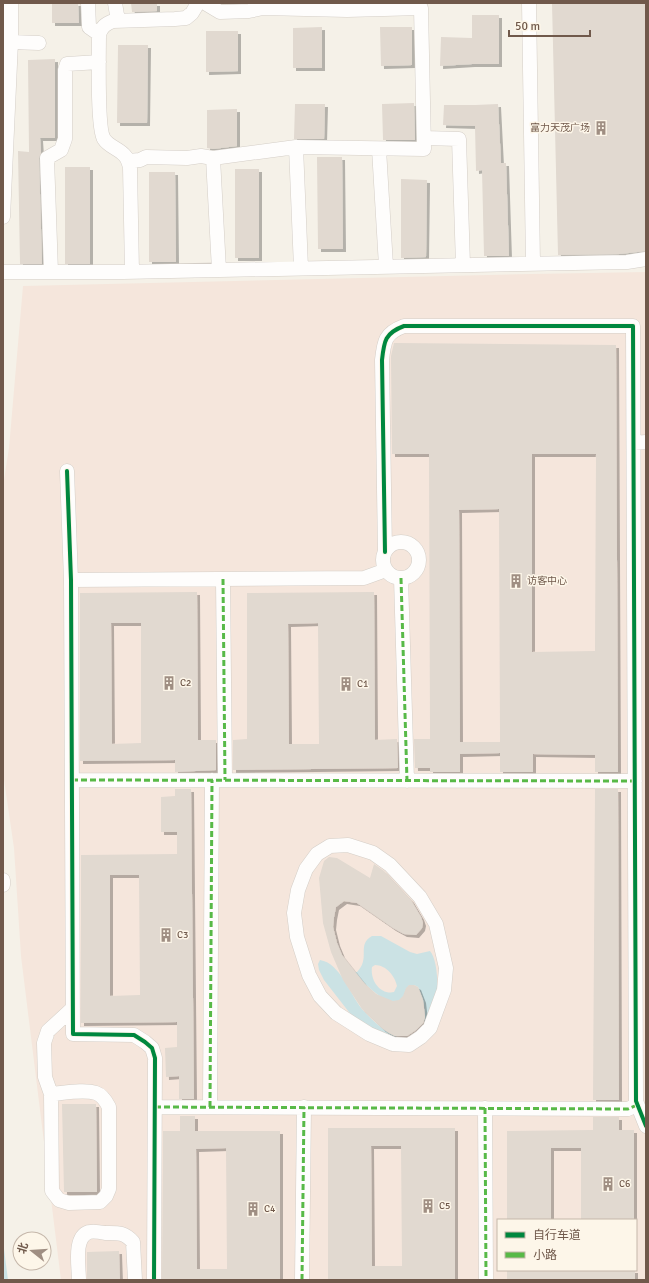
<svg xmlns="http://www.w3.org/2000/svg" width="649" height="1283" font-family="Signika,'Noto Sans SC',sans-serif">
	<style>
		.commercial { fill: #f5e6dc; fill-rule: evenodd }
		.water { fill: #cbe2e4; fill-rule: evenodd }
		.building { fill: #e1d9d0; fill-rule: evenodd; filter: url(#shadow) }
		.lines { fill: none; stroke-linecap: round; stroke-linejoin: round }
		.minor-casing { stroke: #d4cec7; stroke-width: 15 }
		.minor { stroke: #fefdfc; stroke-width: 14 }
		.quiet { stroke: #58b947; stroke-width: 3; stroke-dasharray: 6 3; stroke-linecap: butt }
		.cycleway-casing { stroke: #fdf6e9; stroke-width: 6 }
		.cycleway { stroke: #00873e; stroke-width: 4 }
		.labels { text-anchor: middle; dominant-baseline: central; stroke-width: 3; stroke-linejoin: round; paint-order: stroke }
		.poi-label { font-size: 10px; fill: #70594b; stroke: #fdf6e9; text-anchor: start }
	</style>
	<defs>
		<filter id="shadow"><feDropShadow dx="3" dy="3" stdDeviation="0" flood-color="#0004"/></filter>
	</defs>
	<rect width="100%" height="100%" fill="#f5f1e8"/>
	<path class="commercial" d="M 646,272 L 646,1280 L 61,1280 L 21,956 L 14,848 L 3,773 L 3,486 L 9,448 L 23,286 L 531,274 ZM 498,1220 L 636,1220 L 636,1270 L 498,1270 Z"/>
	<path class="water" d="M 372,936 L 381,936 L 410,952 L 417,954 L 430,951 C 438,960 439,991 435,1002 C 432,1010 427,1018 424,1025 C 426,1011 424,999 418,987 L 414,985 L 409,985 C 407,990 404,998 398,1001 C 385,1006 362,981 354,972 L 357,972 C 371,958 356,945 372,936 ZM 375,965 C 386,965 395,976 397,986 L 394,992 C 380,995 370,980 372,967 Z
		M 320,960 C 340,963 350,994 362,1009 C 372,1020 384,1032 399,1038 L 380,1035 L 352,1016 L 324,980 L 319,970 L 318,964 Z
		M 3,1241 L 8,1280 L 3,1280 Z"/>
	<path class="building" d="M 52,3 L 78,3 L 79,23 L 52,23 Z
		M 131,3 L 157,3 L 157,11 L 132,12 Z
		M 552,3 L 646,3 L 646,251 L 620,254 L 558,255 Z
		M 472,15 L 499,15 L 499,64 L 472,64 L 440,66 L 441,37 L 472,38 Z
		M 322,27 L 322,68 L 293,68 L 293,28 Z
		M 380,27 L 412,27 L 412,65 L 381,66 Z
		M 206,31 L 238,31 L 238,71 L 206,72 Z
		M 118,45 L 148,45 L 147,123 L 117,123 Z
		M 55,59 L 55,138 L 40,138 L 41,153 L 39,158 L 42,264 L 20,264 L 18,151 L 29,152 L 28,60 Z
		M 414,103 L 415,140 L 383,140 L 382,104 Z
		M 295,104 L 325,104 L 324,139 L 294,139 Z
		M 498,104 L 501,163 L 506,163 L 509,256 L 484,256 L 482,170 L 476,171 L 475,126 L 443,125 L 444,105 L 475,105 Z
		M 237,109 L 237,146 L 213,149 L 207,148 L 207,110 Z
		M 317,157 L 342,157 L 343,249 L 318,249 Z
		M 65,167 L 90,167 L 90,264 L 65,264 Z
		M 235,169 L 259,169 L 259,258 L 235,258 Z
		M 149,172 L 175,172 L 176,262 L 149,262 Z
		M 401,179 L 427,180 L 426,257 L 401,258 Z
		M 394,343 L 616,345 L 618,772 L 595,772 L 595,755 L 533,754 L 533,772 L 500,772 L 500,753 L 460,754 L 460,772 L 430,772 L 430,768 L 415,768 L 414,739 L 430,739 L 429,454 L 392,454 L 391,356 ZM 532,454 L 596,454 L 595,651 L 532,652 ZM 499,509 L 500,742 L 460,742 L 459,510 Z
		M 197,592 L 198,740 L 216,740 L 216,770 L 175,772 L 175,760 L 80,761 L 80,593 ZM 111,623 L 141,623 L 141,743 L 112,744 Z
		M 374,592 L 375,740 L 397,739 L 398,768 L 233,770 L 233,740 L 247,739 L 247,593 ZM 318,623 L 319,744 L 289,744 L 288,624 Z
		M 175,789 L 191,789 L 194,1099 L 179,1099 L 179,1076 L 166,1077 L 165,1048 L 177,1047 L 177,1022 L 81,1023 L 81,855 L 177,854 L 177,832 L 161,832 L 161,797 L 175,796 ZM 110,875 L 139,875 L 140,995 L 110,996 Z
		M 595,789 L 618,789 L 619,1100 L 593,1100 Z
		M 329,857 L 337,858 L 370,878 L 374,864 L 384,871 L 411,900 L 421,917 L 423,923 L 422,928 L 416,935 L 404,934 L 393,928 L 357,903 L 344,901 L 336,907 L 334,917 L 333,927 L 337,943 L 342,955 L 365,984 L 376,994 L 393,1001 L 399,1000 L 403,996 L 406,988 L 409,985 L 414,985 L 418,987 L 423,1000 L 425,1017 L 423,1023 L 416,1030 L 407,1036 L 395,1036 L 389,1033 L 383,1029 L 362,1009 L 343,980 L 331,952 L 323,923 L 319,878 L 324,861 Z
		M 62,1104 L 96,1104 L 97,1192 L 64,1192 Z
		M 180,1116 L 195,1116 L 195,1131 L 280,1131 L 280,1280 L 162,1280 L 163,1131 L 180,1131 ZM 226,1148 L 227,1269 L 197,1269 L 196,1149 Z
		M 593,1117 L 619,1117 L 619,1130 L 634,1130 L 634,1220 L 581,1220 L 581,1148 L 551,1148 L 551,1220 L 507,1220 L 507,1131 L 593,1130 Z
		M 328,1128 L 455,1128 L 455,1280 L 328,1280 ZM 371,1146 L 401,1146 L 402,1266 L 372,1266 Z
		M 119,1251 L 120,1280 L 87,1280 L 87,1252 Z
		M 507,1270 L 635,1270 L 635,1280 L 507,1280 Z"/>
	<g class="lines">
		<defs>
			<path id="minor" d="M 11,3 L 11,42 L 39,43
				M 88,3 L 89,27 L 99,34
				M 115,3 L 118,21
				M 529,3 L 533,264
				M 424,138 L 459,139 L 463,265
				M 296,147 L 301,268
				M 379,149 L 386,266
				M 213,158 L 219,270
				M 128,161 L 140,160 L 146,157 L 187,158 L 201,156 L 213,158 L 296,147 L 424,149 L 421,8 L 347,10 L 263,8 L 249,11 L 220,12 L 205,3
				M 3,217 L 11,42
				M 3,272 L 123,272 L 627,262 L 646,259
				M 51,272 L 47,158 L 61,150 L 65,139 L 65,70 L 67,64 L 99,62
				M 132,272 L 130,167 C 129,164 128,159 125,156 C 120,149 109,147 104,139 C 97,129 99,51 99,34 C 102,27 105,24 113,21 L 175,19 L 186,18 L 192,13 L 198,3
				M 634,443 L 646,442
				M 67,471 L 71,580 L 73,1034 L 134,1035 L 145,1042 L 152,1048 L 155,1058 L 154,1280
				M383 560a18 18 0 1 1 36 0a18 18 0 1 1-36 0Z
				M 385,552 L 382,360 C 384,341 385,333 404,326 L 633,326 L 636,1101 L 646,1126
				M 401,578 L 407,781
				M 223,579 L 225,780
				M 71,580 L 364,578 L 386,570
				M 72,780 L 635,781
				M 348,845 L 373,853 L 390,865 L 420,897 L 436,924 L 446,968 L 444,990 L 430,1028 L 421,1037 L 409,1045 L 393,1044 L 369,1034 L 336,1013 L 320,996 L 309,975 L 297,937 L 294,913 L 298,890 L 306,869 L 317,854 L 330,846 Z
				M 3,880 L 3,885
				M 51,1094 C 64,1093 84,1089 96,1093 C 102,1095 106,1101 109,1107 L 109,1189 L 106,1196 L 100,1202 L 69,1203 L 59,1200 L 52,1191 L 51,1094 L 45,1077 L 44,1043 L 48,1031 L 73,1008
				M 155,1107 L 628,1109 L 637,1105
				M 210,1107 L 212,780
				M 485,1108 L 486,1280
				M 79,1280 C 79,1267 73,1237 89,1232 C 94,1231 100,1232 105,1233 C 118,1233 124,1232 133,1242 L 135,1280
				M 302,1280 L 304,1107"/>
		</defs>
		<use href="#minor" class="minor-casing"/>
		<use href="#minor" class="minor"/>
		<path class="quiet" d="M 401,578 L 407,781
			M 223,579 L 225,780
			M 72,780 L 635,781
			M 155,1107 L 628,1109 L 637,1105
			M 210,1107 L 212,780
			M 485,1108 L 486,1280
			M 302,1280 L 304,1107"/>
		<defs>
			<path id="cycleway" d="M 67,471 L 71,580 L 73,1034 L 134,1035 L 145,1042 L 152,1048 L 155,1058 L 154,1280
				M 385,552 L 382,360 C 384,341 385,333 404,326 L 633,326 L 636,1101 L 646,1126"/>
		</defs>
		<use href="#cycleway" class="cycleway-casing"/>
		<use href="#cycleway" class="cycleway"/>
	</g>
	<defs>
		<symbol id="building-bare" viewBox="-9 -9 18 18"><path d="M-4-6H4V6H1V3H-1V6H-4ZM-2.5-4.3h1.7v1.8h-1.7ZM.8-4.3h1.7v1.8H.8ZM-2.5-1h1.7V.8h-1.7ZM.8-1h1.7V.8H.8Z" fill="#9f8e82" stroke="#fdf6e9" stroke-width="2.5" paint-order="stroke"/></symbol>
	</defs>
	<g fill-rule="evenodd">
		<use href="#building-bare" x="591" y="118" width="20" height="20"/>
		<use href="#building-bare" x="506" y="571" width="20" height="20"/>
		<use href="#building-bare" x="159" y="673" width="20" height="20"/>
		<use href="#building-bare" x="336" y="674" width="20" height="20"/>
		<use href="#building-bare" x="156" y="925" width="20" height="20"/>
		<use href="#building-bare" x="598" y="1174" width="20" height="20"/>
		<use href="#building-bare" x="418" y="1196" width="20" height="20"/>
		<use href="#building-bare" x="243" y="1199" width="20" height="20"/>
	</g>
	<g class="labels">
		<g class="poi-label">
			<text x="590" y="128" text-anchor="end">富力天茂广场</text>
			<text x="527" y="581">访客中心</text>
			<text x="180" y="683">C2</text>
			<text x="357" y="684">C1</text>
			<text x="177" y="935">C3</text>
			<text x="619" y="1184">C6</text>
			<text x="439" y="1206">C5</text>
			<text x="264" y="1209">C4</text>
		</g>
	</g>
	<rect width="649" height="1283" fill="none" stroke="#70594b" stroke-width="8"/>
	<rect x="497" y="1219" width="140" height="52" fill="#fdf6e9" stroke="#c5b7aa"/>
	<rect x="505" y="1232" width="20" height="6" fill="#00873e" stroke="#c5b7aa"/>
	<text x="533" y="1239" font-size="12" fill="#70594b">自行车道</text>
	<rect x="505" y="1252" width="20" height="6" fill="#58b947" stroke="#c5b7aa"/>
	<text x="533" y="1259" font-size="12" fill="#70594b">小路</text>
	<g transform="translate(32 1251) rotate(287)"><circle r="19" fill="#fdf6e9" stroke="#c5b7aa"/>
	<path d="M0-3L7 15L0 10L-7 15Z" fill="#9f8e82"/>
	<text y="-6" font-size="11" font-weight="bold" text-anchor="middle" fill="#70594b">北</text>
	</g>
	<path d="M509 30v6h81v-6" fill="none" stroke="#70594b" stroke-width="2"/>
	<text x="515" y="30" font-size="12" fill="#70594b" stroke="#fdf6e9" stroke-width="3" paint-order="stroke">50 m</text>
</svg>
